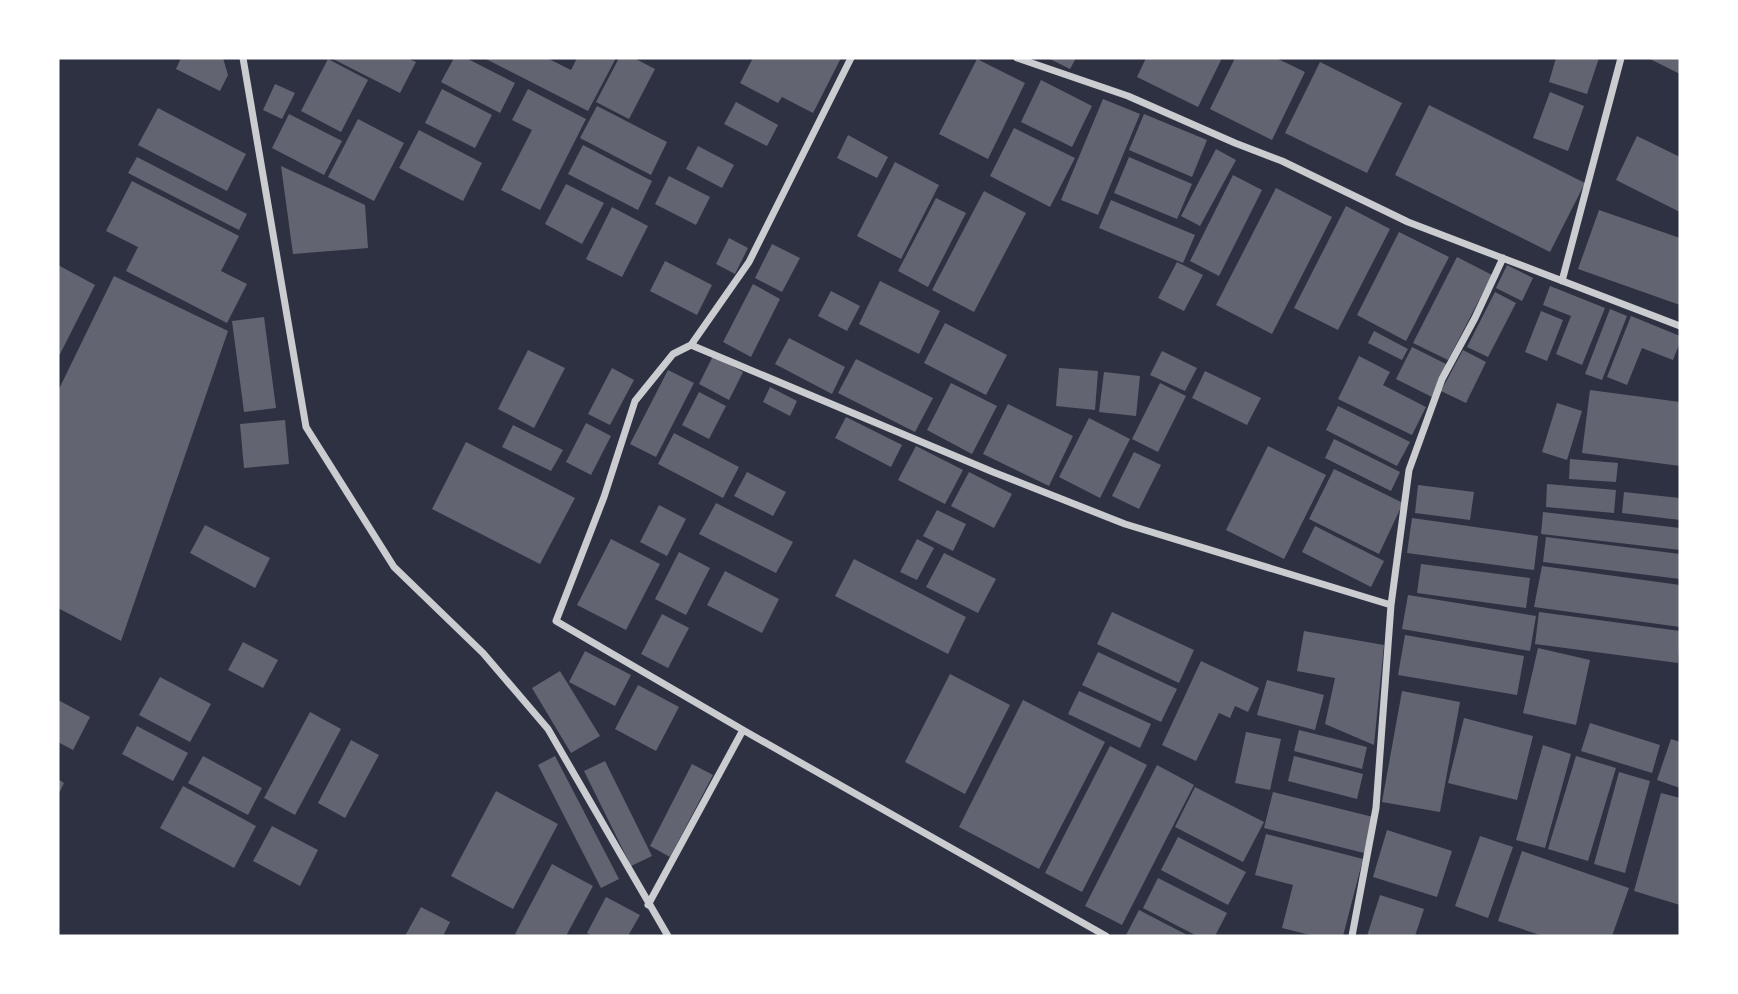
<svg xmlns="http://www.w3.org/2000/svg" width="1738" height="994" font-family="'Exo 2',sans-serif">
	<style>
		.building { fill: #626471 }
		.lines { fill: none; stroke-linecap: round; stroke-linejoin: round }
		.minor { stroke: #caccd0; stroke-width: 7 }
	</style>
	<rect width="100%" height="100%" fill="#2d3142"/>
	<path class="building" d="M 181,58 L 223,58 L 228,75 L 220,91 L 176,69 Z
		M 331,58 L 407,58 L 416,62 L 400,93 Z
		M 454,58 L 466,58 L 515,83 L 500,113 L 441,82 Z
		M 484,58 L 547,58 L 571,70 L 577,58 L 616,58 L 588,111 Z
		M 619,58 L 634,58 L 655,69 L 629,119 L 596,102 Z
		M 753,58 L 841,58 L 813,113 L 782,97 L 778,103 L 740,83 Z
		M 1048,58 L 1076,58 L 1070,69 Z
		M 1146,58 L 1222,58 L 1198,107 L 1137,77 Z
		M 1235,58 L 1276,58 L 1305,72 L 1272,140 L 1210,109 Z
		M 1556,58 L 1599,58 L 1587,94 L 1549,82 Z
		M 1648,58 L 1680,58 L 1680,74 Z
		M 328,59 L 368,80 L 341,132 L 301,111 Z
		M 977,59 L 1025,83 L 988,159 L 939,134 Z
		M 1320,62 L 1402,103 L 1367,173 L 1285,133 Z
		M 1041,80 L 1092,106 L 1072,147 L 1021,122 Z
		M 275,84 L 295,93 L 282,119 L 263,110 Z
		M 442,89 L 492,115 L 475,148 L 425,123 Z
		M 528,89 L 586,119 L 540,210 L 501,190 L 532,130 L 512,120 Z
		M 1550,92 L 1584,106 L 1568,151 L 1533,138 Z
		M 1103,99 L 1140,114 L 1098,215 L 1061,200 Z
		M 736,102 L 778,125 L 767,146 L 724,124 Z
		M 1429,105 L 1585,183 L 1550,252 L 1395,175 Z
		M 597,106 L 667,142 L 651,175 L 580,138 Z
		M 158,108 L 246,154 L 227,191 L 138,145 Z
		M 289,114 L 342,141 L 324,175 L 272,148 Z
		M 1144,114 L 1207,140 L 1192,177 L 1129,150 Z
		M 358,119 L 404,143 L 374,201 L 328,177 Z
		M 1014,128 L 1075,158 L 1050,207 L 990,176 Z
		M 419,130 L 482,163 L 463,201 L 399,168 Z
		M 848,135 L 888,157 L 877,178 L 837,158 Z
		M 1637,136 L 1680,157 L 1680,212 L 1616,180 Z
		M 583,145 L 652,181 L 638,210 L 568,174 Z
		M 698,146 L 734,165 L 722,188 L 686,169 Z
		M 1216,149 L 1236,160 L 1200,226 L 1181,216 Z
		M 137,157 L 247,214 L 239,230 L 128,173 Z
		M 1129,157 L 1192,184 L 1177,219 L 1114,193 Z
		M 895,162 L 939,185 L 901,259 L 857,236 Z
		M 281,166 L 365,205 L 368,248 L 293,254 Z
		M 1233,175 L 1262,190 L 1219,276 L 1190,261 Z
		M 669,176 L 710,197 L 696,225 L 655,204 Z
		M 132,181 L 239,236 L 221,271 L 247,284 L 227,323 L 126,271 L 138,247 L 106,231 Z
		M 566,184 L 604,203 L 582,244 L 545,224 Z
		M 1276,188 L 1332,217 L 1272,334 L 1216,305 Z
		M 984,191 L 1026,213 L 974,312 L 932,290 Z
		M 936,198 L 966,213 L 928,287 L 898,271 Z
		M 1111,200 L 1195,235 L 1183,263 L 1099,228 Z
		M 1346,206 L 1390,229 L 1338,330 L 1294,308 Z
		M 612,207 L 648,226 L 622,277 L 586,259 Z
		M 1599,210 L 1680,238 L 1680,305 L 1578,269 Z
		M 1399,232 L 1449,257 L 1406,341 L 1357,315 Z
		M 729,238 L 748,248 L 735,274 L 716,264 Z
		M 772,244 L 800,258 L 782,292 L 755,278 Z
		M 1457,257 L 1492,275 L 1448,360 L 1413,343 Z
		M 665,261 L 712,285 L 697,315 L 650,291 Z
		M 1177,262 L 1203,275 L 1184,311 L 1158,298 Z
		M 58,265 L 95,285 L 58,358 Z
		M 1507,265 L 1533,278 L 1522,301 L 1496,288 Z
		M 114,276 L 228,331 L 121,641 L 58,608 L 58,391 Z
		M 880,281 L 940,311 L 919,354 L 859,324 Z
		M 753,284 L 780,299 L 751,357 L 723,342 Z
		M 1550,286 L 1605,308 L 1582,365 L 1556,354 L 1571,316 L 1543,305 Z
		M 831,291 L 860,306 L 847,331 L 818,316 Z
		M 1495,292 L 1516,303 L 1488,357 L 1467,347 Z
		M 1610,309 L 1627,316 L 1602,380 L 1585,374 Z
		M 1541,311 L 1563,320 L 1547,361 L 1525,352 Z
		M 1631,316 L 1680,336 L 1680,342 L 1673,360 L 1642,348 L 1627,385 L 1607,377 Z
		M 264,317 L 276,408 L 244,412 L 232,321 Z
		M 945,323 L 1007,355 L 986,395 L 924,363 Z
		M 1374,331 L 1408,349 L 1402,360 L 1368,343 Z
		M 789,338 L 845,367 L 832,394 L 775,364 Z
		M 1412,347 L 1448,365 L 1432,397 L 1396,379 Z
		M 528,350 L 565,368 L 534,428 L 498,409 Z
		M 1463,350 L 1486,362 L 1466,403 L 1441,391 Z
		M 1162,351 L 1197,368 L 1185,391 L 1150,375 Z
		M 713,356 L 743,372 L 729,400 L 699,384 Z
		M 1359,356 L 1390,372 L 1383,385 L 1426,407 L 1412,435 L 1338,399 Z
		M 856,359 L 933,398 L 915,432 L 838,393 Z
		M 612,368 L 634,380 L 610,425 L 588,414 Z
		M 1059,368 L 1098,371 L 1095,410 L 1056,406 Z
		M 668,370 L 694,383 L 656,457 L 630,444 Z
		M 1205,371 L 1261,398 L 1247,425 L 1192,398 Z
		M 1104,372 L 1140,376 L 1136,416 L 1099,412 Z
		M 951,383 L 997,406 L 972,454 L 927,430 Z
		M 1160,383 L 1186,396 L 1158,452 L 1132,439 Z
		M 770,387 L 797,401 L 790,416 L 763,402 Z
		M 1590,390 L 1680,402 L 1680,466 L 1582,453 Z
		M 699,392 L 726,406 L 709,439 L 682,425 Z
		M 1557,403 L 1582,411 L 1567,460 L 1542,452 Z
		M 1008,404 L 1073,436 L 1049,486 L 983,454 Z
		M 1338,406 L 1410,442 L 1397,466 L 1326,430 Z
		M 846,417 L 902,445 L 891,467 L 835,438 Z
		M 1089,418 L 1130,439 L 1100,498 L 1059,477 Z
		M 285,420 L 289,464 L 244,468 L 240,424 Z
		M 586,423 L 611,436 L 591,475 L 566,462 Z
		M 513,425 L 563,450 L 551,471 L 502,447 Z
		M 674,433 L 739,467 L 723,498 L 658,464 Z
		M 1334,439 L 1400,472 L 1391,491 L 1325,458 Z
		M 466,442 L 575,498 L 540,564 L 432,509 Z
		M 916,446 L 963,470 L 945,504 L 898,480 Z
		M 1268,446 L 1326,475 L 1284,559 L 1226,530 Z
		M 1134,452 L 1161,465 L 1139,509 L 1112,496 Z
		M 1570,459 L 1618,463 L 1616,482 L 1569,479 Z
		M 1334,469 L 1403,503 L 1379,554 L 1309,519 Z
		M 747,472 L 786,492 L 773,516 L 734,496 Z
		M 969,472 L 1012,494 L 994,528 L 951,506 Z
		M 1547,484 L 1616,490 L 1614,513 L 1546,507 Z
		M 1418,485 L 1474,492 L 1470,520 L 1415,513 Z
		M 1624,492 L 1680,498 L 1680,520 L 1622,513 Z
		M 716,503 L 793,542 L 776,573 L 699,534 Z
		M 659,505 L 686,519 L 667,556 L 640,542 Z
		M 937,510 L 966,524 L 953,551 L 923,536 Z
		M 1543,512 L 1680,528 L 1680,550 L 1541,534 Z
		M 1412,518 L 1538,536 L 1534,570 L 1407,553 Z
		M 205,525 L 270,558 L 255,588 L 190,553 Z
		M 1315,526 L 1384,561 L 1371,587 L 1302,552 Z
		M 1546,537 L 1680,554 L 1680,579 L 1543,562 Z
		M 611,539 L 660,564 L 626,630 L 577,605 Z
		M 917,539 L 934,548 L 917,580 L 900,572 Z
		M 679,552 L 710,568 L 686,615 L 655,599 Z
		M 944,553 L 996,579 L 978,613 L 926,587 Z
		M 854,559 L 966,617 L 948,654 L 835,596 Z
		M 1421,564 L 1530,578 L 1526,608 L 1417,593 Z
		M 1542,566 L 1680,585 L 1680,627 L 1534,607 Z
		M 725,571 L 779,599 L 762,633 L 707,605 Z
		M 1408,595 L 1536,616 L 1530,651 L 1402,629 Z
		M 1112,612 L 1194,650 L 1179,683 L 1097,644 Z
		M 1539,612 L 1680,631 L 1678,663 L 1535,644 Z
		M 662,614 L 689,628 L 668,668 L 641,654 Z
		M 1304,631 L 1384,645 L 1374,745 L 1325,724 L 1335,678 L 1297,671 Z
		M 1405,635 L 1524,656 L 1517,695 L 1398,675 Z
		M 243,642 L 278,660 L 263,688 L 228,670 Z
		M 1538,648 L 1590,660 L 1576,725 L 1523,713 Z
		M 585,651 L 631,675 L 615,706 L 569,682 Z
		M 1098,652 L 1177,689 L 1161,722 L 1082,685 Z
		M 1201,661 L 1259,688 L 1248,712 L 1235,706 L 1230,718 L 1219,713 L 1196,761 L 1162,745 Z
		M 560,671 L 600,736 L 571,753 L 532,688 Z
		M 950,674 L 1010,705 L 965,794 L 905,762 Z
		M 160,677 L 211,704 L 190,742 L 139,715 Z
		M 1267,680 L 1324,695 L 1315,730 L 1257,715 Z
		M 638,685 L 679,707 L 656,751 L 615,729 Z
		M 1079,691 L 1151,724 L 1140,748 L 1068,714 Z
		M 1402,691 L 1460,702 L 1440,812 L 1382,802 Z
		M 58,700 L 90,717 L 73,750 L 58,742 Z
		M 1023,700 L 1105,742 L 1039,869 L 959,827 Z
		M 310,712 L 341,729 L 295,815 L 264,798 Z
		M 1464,718 L 1533,736 L 1517,800 L 1448,783 Z
		M 1590,723 L 1660,745 L 1652,773 L 1581,751 Z
		M 137,726 L 188,753 L 173,781 L 122,754 Z
		M 1299,730 L 1367,747 L 1362,769 L 1294,751 Z
		M 1246,732 L 1281,739 L 1270,790 L 1235,783 Z
		M 1671,739 L 1680,742 L 1680,788 L 1657,780 Z
		M 351,740 L 379,755 L 345,818 L 318,803 Z
		M 1543,745 L 1571,754 L 1545,848 L 1516,840 Z
		M 1110,746 L 1147,765 L 1082,892 L 1045,873 Z
		M 203,756 L 262,788 L 248,815 L 188,783 Z
		M 555,756 L 619,879 L 601,888 L 538,765 Z
		M 1294,756 L 1363,774 L 1357,799 L 1288,781 Z
		M 1576,756 L 1616,768 L 1588,861 L 1548,849 Z
		M 605,761 L 652,856 L 631,866 L 584,771 Z
		M 692,764 L 713,775 L 670,857 L 650,846 Z
		M 1157,765 L 1194,785 L 1122,925 L 1085,906 Z
		M 1619,772 L 1650,781 L 1625,873 L 1594,864 Z
		M 58,779 L 64,783 L 58,795 Z
		M 183,786 L 256,826 L 234,868 L 160,828 Z
		M 1195,787 L 1264,822 L 1243,862 L 1175,827 Z
		M 496,791 L 558,824 L 513,909 L 451,876 Z
		M 1273,792 L 1373,817 L 1364,853 L 1264,828 Z
		M 1661,793 L 1680,798 L 1680,905 L 1634,891 Z
		M 272,826 L 318,850 L 300,886 L 253,861 Z
		M 1387,830 L 1452,851 L 1437,897 L 1373,877 Z
		M 1266,834 L 1363,859 L 1343,936 L 1314,936 L 1282,928 L 1293,885 L 1255,875 Z
		M 1480,836 L 1513,847 L 1488,918 L 1455,906 Z
		M 1178,837 L 1246,872 L 1228,905 L 1161,870 Z
		M 1522,851 L 1629,888 L 1612,936 L 1543,936 L 1498,921 Z
		M 552,864 L 593,886 L 566,936 L 520,936 L 515,934 Z
		M 1158,878 L 1227,913 L 1215,936 L 1197,936 L 1143,908 Z
		M 1380,895 L 1424,909 L 1415,936 L 1367,936 Z
		M 606,897 L 640,915 L 628,936 L 592,936 L 587,933 Z
		M 421,907 L 450,922 L 443,936 L 405,936 Z
		M 1139,910 L 1189,936 L 1126,935 Z"/>
	<g class="lines">
		<path class="minor" d="M 243,58 L 306,427 L 394,567 L 483,653 L 548,729 L 668,936
			M 1017,58 L 1128,96 L 1235,143 L 1282,161 L 1408,222 L 1680,326
			M 1562,281 L 1621,58
			M 691,345 L 993,472 L 1125,524 L 1391,605
			M 743,730 L 556,621 L 604,497 L 635,401 L 673,354 L 691,345 L 749,262 L 851,58
			M 648,905 L 743,730 L 1106,936
			M 1352,936 L 1376,808 L 1391,605 L 1409,470 L 1442,379 L 1475,318 L 1503,258"/>
	</g>
	<rect width="1738" height="994" fill="none" stroke="#ffffff" stroke-width="119"/>
</svg>
